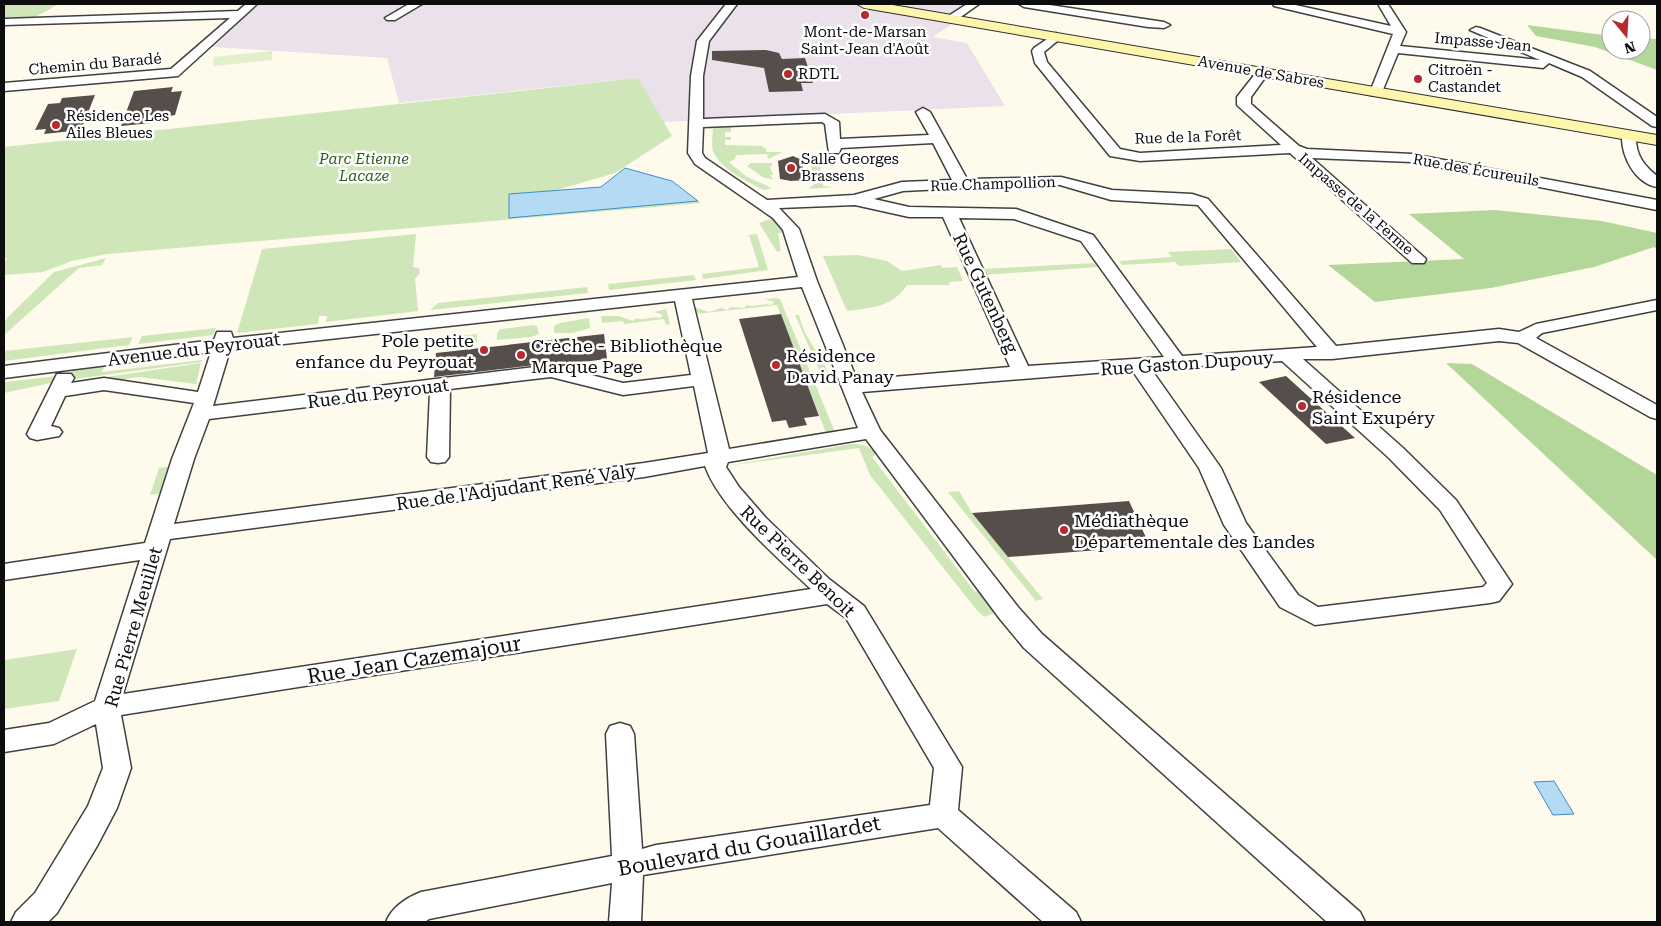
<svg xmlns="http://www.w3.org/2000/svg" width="1661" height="926" font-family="'Roboto Serif',serif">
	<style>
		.industrial { fill: #ebe1eb }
		.green { fill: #cfe7b8 }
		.forest { fill: #b3d798 }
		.pitch { fill: #e1efca }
		.water { fill: #b4daf4; stroke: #3e8dc8 }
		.building { fill: #554e4a }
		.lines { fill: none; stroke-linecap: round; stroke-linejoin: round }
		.street-casing { stroke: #404040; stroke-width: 3 }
		.secondary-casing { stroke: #2f2f2f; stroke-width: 2 }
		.street { fill: #fff; fill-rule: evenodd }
		.secondary { fill: #fcf5ab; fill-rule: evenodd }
		.poi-dot { fill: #b72a2d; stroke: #fff; stroke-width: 2 }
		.labels { text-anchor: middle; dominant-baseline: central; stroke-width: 5; stroke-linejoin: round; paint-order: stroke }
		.far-poi-label { font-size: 15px; fill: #0d0d0d; stroke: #fff; text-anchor: start }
		.far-street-label { font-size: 15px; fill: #0d0d0d; stroke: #fff }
		.far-park-label { font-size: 15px; font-style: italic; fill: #2c6220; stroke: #fff }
		.street-label { font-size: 18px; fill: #0d0d0d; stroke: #fff }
		.poi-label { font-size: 18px; fill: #0d0d0d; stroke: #fff; text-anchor: start }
		.near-street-label { font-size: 21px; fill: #0d0d0d; stroke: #fff }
	</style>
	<rect width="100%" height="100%" fill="#fefbed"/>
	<path class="industrial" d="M 256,4 L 981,4 L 933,37 L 967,43 L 1005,106 L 663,122 L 638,78 L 399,103 L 387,58 L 213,47 Z"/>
	<path class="green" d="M 4,4 L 58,4 C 37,17 29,22 4,18 Z
		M 638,78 L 672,136 L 615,173 L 554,191 L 509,218 L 698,201 L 701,203 L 107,254 L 72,261 L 43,272 L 4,275 L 4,263 L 7,258 L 4,258 L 4,147 Z
		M 713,126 L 731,126 L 731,132 L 725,132 L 725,137 L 731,137 L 731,140 L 725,140 L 725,145 L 763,146 L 763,148 L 766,148 L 766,152 L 783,152 L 768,159 L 767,154 L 736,155 L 735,159 L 729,162 L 747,177 L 772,188 L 764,190 C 748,182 720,169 713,151 C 711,144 713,134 713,126 Z
		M 797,155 L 829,155 L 819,157 L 823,186 L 834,187 L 808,189 L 816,183 L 819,174 L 810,170 L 812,169 L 809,162 L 811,160 Z
		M 751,163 L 772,163 L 772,166 L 770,166 L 773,175 L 770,175 L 773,179 L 764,178 L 747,166 Z
		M 773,218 L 787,232 L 778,233 L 781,251 L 777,252 L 759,223 Z
		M 416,234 L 413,267 L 419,268 L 420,273 L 415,279 L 418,311 L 326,322 L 327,316 L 319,316 L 318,324 L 237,333 L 262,249 Z
		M 757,234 L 768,270 L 703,279 L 702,274 L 759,267 L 749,235 Z
		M 1231,249 L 1241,262 L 1179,266 L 1175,262 L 1122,265 L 1119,261 L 1172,257 L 1168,252 Z
		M 858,255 L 887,261 L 902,271 L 941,265 L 942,268 L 957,267 L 963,281 L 949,282 L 950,285 L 907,285 C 893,307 871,308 847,311 L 823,256 Z
		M 106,258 L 102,265 L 79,268 L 4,335 L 4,323 L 8,317 L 54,272 Z
		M 1094,263 L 1098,267 L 984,275 L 982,269 Z
		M 694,275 L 696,280 L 609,290 L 608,284 Z
		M 587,287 L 588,293 L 430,310 L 438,303 Z
		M 776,298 L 780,299 L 835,432 L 826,433 L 777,305 L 695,314 L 694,307 L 709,312 L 721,308 L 727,310 L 731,307 L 744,308 L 747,305 C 756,308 762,302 771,305 L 774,302 L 764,299 Z
		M 666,309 L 670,324 L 666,325 L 664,319 L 624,324 L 623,321 L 602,323 L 601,316 L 619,316 L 633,321 L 636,318 C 645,322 651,315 660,318 L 663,315 L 654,312 Z
		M 795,315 L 799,315 L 804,331 L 828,371 L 820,372 Z
		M 589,318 L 590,328 L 573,333 L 554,333 L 554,326 L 560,323 Z
		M 533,325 L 537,326 L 539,334 L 531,337 L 497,340 L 497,333 L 501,329 Z
		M 216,328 L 213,335 L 138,344 L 142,336 Z
		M 477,334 L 477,343 L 439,348 L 439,338 Z
		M 133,337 L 129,345 L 4,361 L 4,351 Z
		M 202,360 L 202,362 L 67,380 L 73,368 L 105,365 L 102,372 Z
		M 201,363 L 196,384 L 139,377 L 63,388 L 66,383 Z
		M 58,376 L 55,382 L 4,393 L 4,382 Z
		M 851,444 C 861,444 869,445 876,454 L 872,457 L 975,592 L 979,590 L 1002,610 L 984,617 L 975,608 L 870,475 L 859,448 L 726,466 Z
		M 179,465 L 171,492 L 150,495 L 159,468 Z
		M 959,491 L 972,513 L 1043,599 L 1036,601 L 948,492 Z
		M 77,649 L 59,701 L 4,709 L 4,660 Z"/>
	<path class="forest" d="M 1527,25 L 1611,36 L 1611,50 L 1641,50 L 1641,38 L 1657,39 L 1657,70 L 1595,47 L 1536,36 Z
		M 1495,210 L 1602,221 L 1657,233 L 1657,249 L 1654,247 L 1594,267 L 1491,288 L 1375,302 L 1328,265 L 1464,259 L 1409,214 Z
		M 1446,363 L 1472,364 L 1657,475 L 1657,560 Z"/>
	<path class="pitch" d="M 272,51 L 272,60 L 213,66 L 214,57 Z"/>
	<path class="water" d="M 625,168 L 672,181 L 698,201 L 509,218 L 509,194 L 601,187 Z
		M 1554,781 L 1574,814 L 1553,815 L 1534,782 Z"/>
	<path class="building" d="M 766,50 L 779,53 L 782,59 L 805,58 L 813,83 L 801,83 L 803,91 L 769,92 L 764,68 L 712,60 L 712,51 Z
		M 173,87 L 171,92 L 182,91 L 175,115 L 163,117 L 161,122 L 121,126 L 134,91 Z
		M 95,95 L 81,130 L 44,134 L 46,129 L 35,130 L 48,104 L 60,103 L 62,98 Z
		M 793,156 L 802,160 L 805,180 L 791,181 L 780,179 L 778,161 Z
		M 781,314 L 819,416 L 804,418 L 807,425 L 789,428 L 786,420 L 772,422 L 739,319 Z
		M 604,334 L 607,359 L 557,365 L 551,363 L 434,377 L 436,353 Z
		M 1286,376 L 1308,396 L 1355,438 L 1326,444 L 1259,382 Z
		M 1129,501 L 1150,546 L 1008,557 L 972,513 Z"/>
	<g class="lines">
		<defs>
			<path id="street" d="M 246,4 L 257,4 L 178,76 L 4,91 L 4,83 L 171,69 L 230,18 L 4,25 L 4,19 L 238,11 Z
				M 409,4 L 422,4 L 395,20 L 387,20 L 385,18 Z
				M 726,4 L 737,4 L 709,41 L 703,76 L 703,119 L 825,114 L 839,122 L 840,139 L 929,135 L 916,112 L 923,108 L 930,112 L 967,179 L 1061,177 L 1112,190 L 1192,194 L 1208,199 L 1336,346 L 1499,329 L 1519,332 L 1536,324 L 1657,300 L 1657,310 L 1542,333 L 1536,338 L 1657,405 L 1657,419 L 1650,417 L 1518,343 L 1499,341 L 1332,359 L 1303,359 L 1403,448 L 1456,500 L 1512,584 L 1499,601 L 1490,603 L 1315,625 L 1280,607 L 1224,525 L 1199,468 L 1132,370 L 862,392 L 880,430 L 1018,607 L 1042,634 L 1360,912 L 1365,922 L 1327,922 L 1024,648 L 1000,619 L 866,439 L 728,462 L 726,467 L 739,487 L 766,518 L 829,579 L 864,606 L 962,767 L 958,810 L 1076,912 L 1081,922 L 1043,922 L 938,828 L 643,875 L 641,922 L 609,922 L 612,883 L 429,919 L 425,922 L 386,922 C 392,907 406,898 421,892 L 612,856 L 606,734 L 610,726 L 620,723 L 630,726 L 634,734 L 642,849 L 656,845 L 930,805 L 934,768 L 846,618 L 827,604 L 121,715 L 131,768 L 117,808 L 97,846 L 57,913 L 48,922 L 11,922 L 16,912 L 35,893 L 88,806 L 103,768 L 96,724 L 54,744 L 4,752 L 4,730 L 49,723 L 95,701 L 140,560 L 4,580 L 4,564 L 145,543 L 172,459 L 194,403 L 104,390 L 65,396 L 51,426 L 59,428 L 62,432 L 59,436 L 37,440 L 30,438 L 27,434 L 57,374 L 71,374 L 74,378 L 71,383 L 104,378 L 198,392 L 211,352 L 4,378 L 4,366 L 214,340 L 217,332 L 231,332 L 233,338 L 798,277 L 783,230 L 773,218 L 695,164 L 688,153 L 691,76 L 697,41 ZM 822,122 L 825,124 L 829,153 L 839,153 L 841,148 L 933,143 L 952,180 L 902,182 L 854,195 L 767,200 L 705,158 L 702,153 L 703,127 ZM 1045,184 L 1060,185 L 1111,200 L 1198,205 L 1317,347 L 1182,356 L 1093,235 L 1016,209 L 909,207 L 874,199 L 903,191 ZM 855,205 L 909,217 L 943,217 L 1010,367 L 857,380 L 817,281 L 799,229 L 779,208 ZM 959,218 L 1014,219 L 1081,241 L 1164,357 L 1028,366 ZM 802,287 L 858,428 L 729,449 L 692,299 ZM 675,301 L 691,375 L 623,383 L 551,365 L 213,406 L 230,350 ZM 1282,361 L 1389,458 L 1440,510 L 1487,583 L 1483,587 L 1318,607 L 1298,595 L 1246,523 L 1221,468 L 1151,369 ZM 551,377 L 623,395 L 694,386 L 708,453 L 644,463 L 174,524 L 194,459 L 209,419 L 430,392 L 427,457 L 431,462 L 438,463 L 445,462 L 449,457 L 450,389 ZM 705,466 C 720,508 778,558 811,589 L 123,694 L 170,539 L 644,477 Z
				M 967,4 L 979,4 L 955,21 L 947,21 L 947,17 Z
				M 1019,4 L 1043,4 L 1164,22 L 1170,25 L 1164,28 L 1148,27 L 1024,7 Z
				M 1273,4 L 1291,4 L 1391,26 L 1378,4 L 1388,4 L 1406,32 L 1400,46 L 1540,60 L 1470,30 L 1476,27 L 1480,28 L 1590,71 L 1657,117 L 1657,127 L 1652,126 L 1582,77 L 1549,63 L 1543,68 L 1398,53 L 1382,92 L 1381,95 L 1371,95 L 1370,92 L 1393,34 L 1274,6 Z
				M 1056,33 L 1062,37 L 1044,52 L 1047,62 L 1120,149 L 1140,153 L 1281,145 L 1237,105 L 1237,97 L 1259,69 L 1263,68 L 1269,72 L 1251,97 L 1251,104 L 1299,146 L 1307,149 L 1412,154 L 1657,200 L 1657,210 L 1412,162 L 1312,158 L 1426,259 L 1424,263 L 1412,263 L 1290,153 L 1140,161 L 1110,156 L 1035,63 L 1032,51 L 1034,48 Z
				M 1629,131 L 1636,135 C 1635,154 1643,165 1657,176 L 1657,187 C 1635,183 1621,156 1622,135 Z"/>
			<path id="secondary" d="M 857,4 L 887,4 L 1657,135 L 1657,145 L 864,8 Z"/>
		</defs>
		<use href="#street" class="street-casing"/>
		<use href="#secondary" class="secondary-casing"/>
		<use href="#street" class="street"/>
		<use href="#secondary" class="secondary"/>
	</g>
	<g class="poi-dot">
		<circle cx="865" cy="15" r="5"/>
		<circle cx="788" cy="74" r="5"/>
		<circle cx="1418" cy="79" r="5"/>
		<circle cx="56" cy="125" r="5"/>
		<circle cx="791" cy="168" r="5"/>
		<circle cx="484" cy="350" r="5"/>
		<circle cx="521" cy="355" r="5"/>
		<circle cx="776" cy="365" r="5"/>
		<circle cx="1302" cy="406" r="5"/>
		<circle cx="1064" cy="530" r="5"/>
	</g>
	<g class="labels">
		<g class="far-poi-label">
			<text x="865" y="32" text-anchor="middle">Mont-de-Marsan<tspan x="865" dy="17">Saint-Jean d'Août</tspan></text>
			<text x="1428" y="70">Citroën -<tspan x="1428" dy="17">Castandet</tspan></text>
			<text x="798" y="74">RDTL</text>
			<text x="66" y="116">Résidence Les<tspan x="66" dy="17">Ailes Bleues</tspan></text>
			<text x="801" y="159">Salle Georges<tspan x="801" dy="17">Brassens</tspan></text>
		</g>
		<g class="far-street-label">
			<text transform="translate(1483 42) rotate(5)">Impasse Jean</text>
			<text transform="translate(95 64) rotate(-5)">Chemin du Baradé</text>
			<text transform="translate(1261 72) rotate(10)">Avenue de Sabres</text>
			<text transform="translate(1188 137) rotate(-2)">Rue de la Forêt</text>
			<text transform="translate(1476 170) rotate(10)">Rue des Écureuils</text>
			<text transform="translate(993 184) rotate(-2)">Rue Champollion</text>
			<text transform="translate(1356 204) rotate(41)">Impasse de la Ferme</text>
		</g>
		<g class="far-park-label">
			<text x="364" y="159">Parc Etienne<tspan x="364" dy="17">Lacaze</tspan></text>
		</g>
		<g class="street-label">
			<text transform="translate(986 293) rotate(65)">Rue Gutenberg</text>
			<text transform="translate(194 349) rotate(-7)">Avenue du Peyrouat</text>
			<text transform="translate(1187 363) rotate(-4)">Rue Gaston Dupouy</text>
			<text transform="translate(378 393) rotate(-7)">Rue du Peyrouat</text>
			<text transform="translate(516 487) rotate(-8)">Rue de l'Adjudant René Valy</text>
			<text transform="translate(798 561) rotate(44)">Rue Pierre Benoit</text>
			<text transform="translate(133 627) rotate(-74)">Rue Pierre Meuillet</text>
		</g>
		<g class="poi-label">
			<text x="474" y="340" text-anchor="end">Pole petite<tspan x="474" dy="21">enfance du Peyrouat</tspan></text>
			<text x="531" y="345">Crèche - Bibliothèque<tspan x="531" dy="21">Marque Page</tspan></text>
			<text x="786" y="355">Résidence<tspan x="786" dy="21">David Panay</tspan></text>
			<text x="1312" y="396">Résidence<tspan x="1312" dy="21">Saint Exupéry</tspan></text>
			<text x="1074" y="520">Médiathèque<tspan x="1074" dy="21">Départementale des Landes</tspan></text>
		</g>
		<g class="near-street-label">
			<text transform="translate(414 660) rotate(-9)">Rue Jean Cazemajour</text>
			<text transform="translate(749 846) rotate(-10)">Boulevard du Gouaillardet</text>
		</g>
	</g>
	<rect width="1661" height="926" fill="none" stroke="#0d0d0d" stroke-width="10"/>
	<g transform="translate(1626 35) rotate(162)"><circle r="24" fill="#ffffff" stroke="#9e9e9e"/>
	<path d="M0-4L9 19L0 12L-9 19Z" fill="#b72a2d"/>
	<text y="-8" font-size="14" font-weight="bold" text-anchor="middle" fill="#0d0d0d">N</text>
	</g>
</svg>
